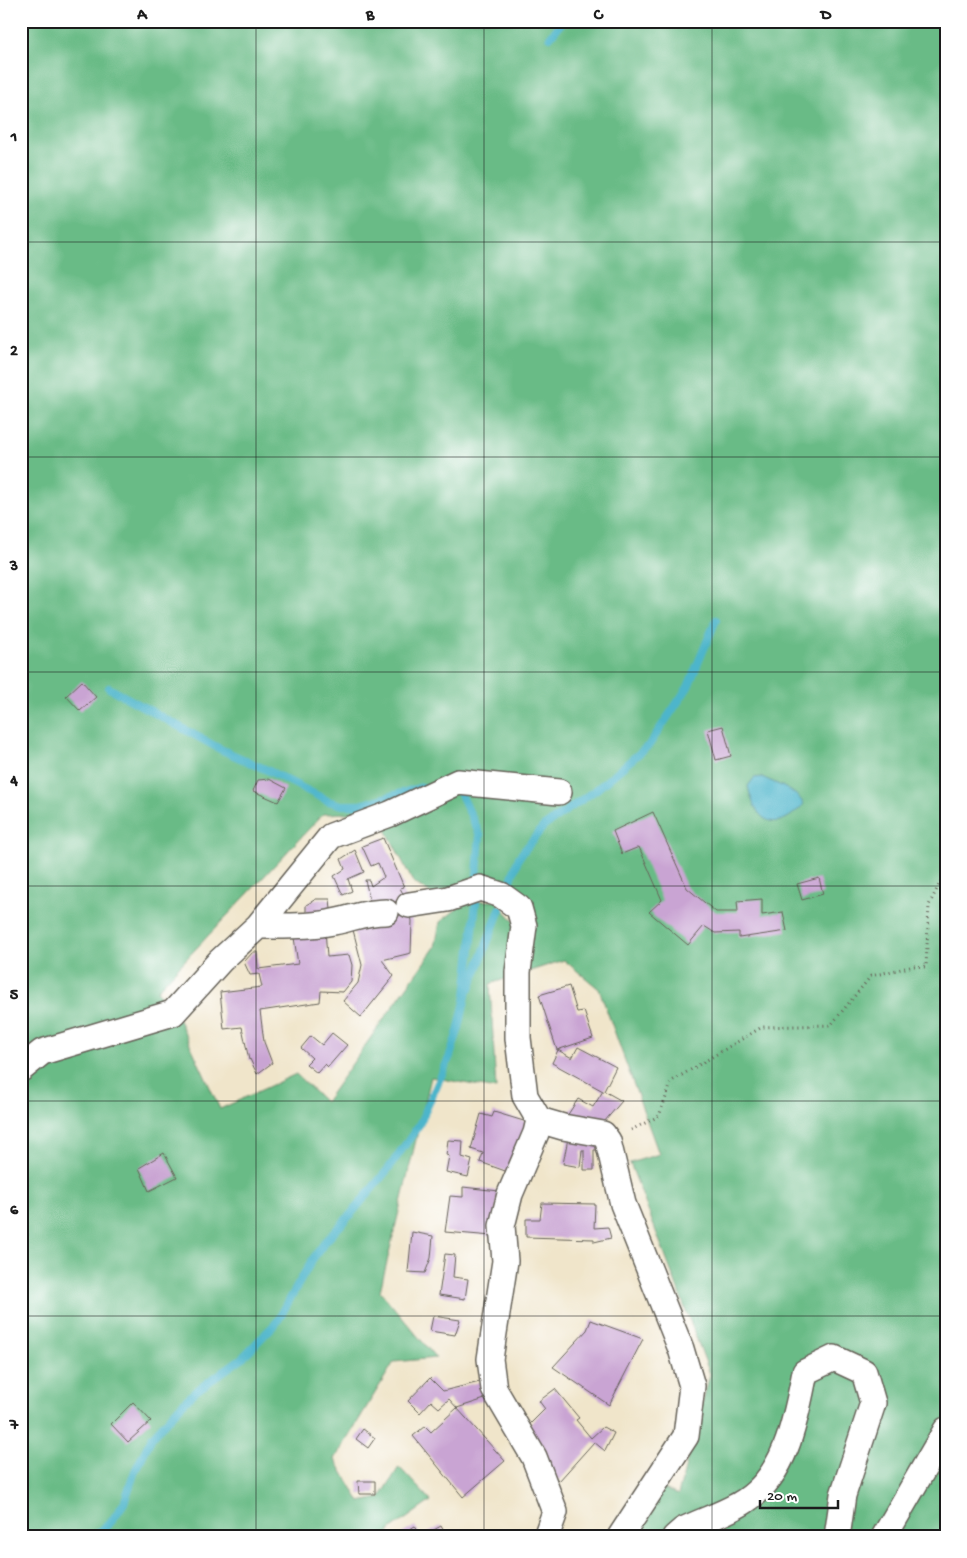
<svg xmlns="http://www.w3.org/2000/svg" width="967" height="1558" font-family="'Gochi Hand',sans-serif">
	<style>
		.forest { fill: #69bb86; stroke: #426c51 }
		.water { fill: #4db5cb; stroke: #346874 }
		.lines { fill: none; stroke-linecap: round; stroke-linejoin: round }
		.stream { stroke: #4db5cb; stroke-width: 8 }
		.building { fill: #c9a4d3 }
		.street-casing { stroke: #666259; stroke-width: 28 }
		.path { stroke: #666259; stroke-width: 3; stroke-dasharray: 1 4; stroke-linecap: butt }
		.street { stroke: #fff; stroke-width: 25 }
		.grid { fill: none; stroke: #1c1c1c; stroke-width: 1; stroke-opacity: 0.55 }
		.neatline { fill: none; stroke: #1c1c1c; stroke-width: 2 }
		.grid-label { font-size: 16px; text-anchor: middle; font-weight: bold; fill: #1c1c1c }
	</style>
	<rect width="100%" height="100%" fill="#fff"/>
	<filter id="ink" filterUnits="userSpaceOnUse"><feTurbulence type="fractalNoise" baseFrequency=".02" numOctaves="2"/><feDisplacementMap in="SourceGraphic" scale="10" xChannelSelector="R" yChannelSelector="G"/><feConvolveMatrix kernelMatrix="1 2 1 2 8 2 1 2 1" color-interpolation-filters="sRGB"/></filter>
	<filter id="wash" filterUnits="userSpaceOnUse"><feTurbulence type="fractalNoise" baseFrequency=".0096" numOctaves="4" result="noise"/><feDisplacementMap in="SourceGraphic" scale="20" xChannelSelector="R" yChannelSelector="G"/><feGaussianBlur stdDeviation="1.12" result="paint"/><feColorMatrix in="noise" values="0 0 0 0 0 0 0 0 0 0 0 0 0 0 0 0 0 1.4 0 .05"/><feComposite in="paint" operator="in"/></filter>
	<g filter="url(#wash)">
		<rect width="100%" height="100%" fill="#f0e5ca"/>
		<path class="forest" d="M 21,21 L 946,21 L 946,1415 L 875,1537 L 629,1537 L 662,1488 L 678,1495 L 710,1374 L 630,1163 L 659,1154 L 599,989 L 564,960 L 524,973 L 531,938 L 530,900 L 503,882 L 471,880 L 433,895 L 413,882 L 377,812 L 323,814 L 157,990 L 167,1009 L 21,1062 Z
			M 478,901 L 496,901 L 515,922 L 511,977 L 490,984 L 496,1089 L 431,1077 L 380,1291 L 436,1358 L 394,1362 L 335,1459 L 360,1502 L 380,1498 L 399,1467 L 431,1501 L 390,1530 L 388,1537 L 21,1537 L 21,1077 L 45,1057 L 177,1016 L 220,1109 L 296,1074 L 325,1102 L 435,947 L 440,922 L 466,902 Z
			M 946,1446 L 946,1537 L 893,1537 Z"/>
		<path class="water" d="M 762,777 C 776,784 796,790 804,804 C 776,834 756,824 748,786 L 754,778 Z"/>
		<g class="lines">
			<path class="stream" d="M 550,37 L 563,21
				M 109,688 L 220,749 L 267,770 L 328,801 L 342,805 L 360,805 L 422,787
				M 460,792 L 480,835 L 477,874
				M 510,883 L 519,857 L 543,827 L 597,789 L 649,745 L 688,687 L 716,620
				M 470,988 L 500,909
				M 94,1537 L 111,1522 L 124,1503 L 135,1471 L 152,1437 L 181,1405 L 196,1391 L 242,1358 L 277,1322 L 312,1260 L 325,1242 L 351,1214 L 389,1168 L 419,1125 L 450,1056 L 459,1028 L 466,996 L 476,902"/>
		</g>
		<g id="blocks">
			<path class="building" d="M 82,681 L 96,697 L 80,711 L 66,696 Z
				M 723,726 L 731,756 L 716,760 L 708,730 Z
				M 269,779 L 286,788 L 278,802 L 253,791 L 258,780 Z
				M 653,812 L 687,888 L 716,912 L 738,912 L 737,901 L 762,899 L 762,915 L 783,912 L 787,931 L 739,938 L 739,932 L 715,933 L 704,926 L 688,945 L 649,912 L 662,900 L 639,847 L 622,854 L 613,831 Z
				M 383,838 L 404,887 L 400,888 L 409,905 L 412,921 L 411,953 L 382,960 L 394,976 L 361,1017 L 343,1001 L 358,983 L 362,965 L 352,926 L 372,909 L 365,880 L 369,880 L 371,886 L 384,877 L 378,863 L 371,866 L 362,846 Z
				M 355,850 L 364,872 L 348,879 L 352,891 L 343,895 L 334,876 L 345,869 L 341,859 Z
				M 819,878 L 823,894 L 802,900 L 797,884 Z
				M 316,899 L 330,899 L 332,919 L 306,914 L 306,905 Z
				M 325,929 L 327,957 L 349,955 L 352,965 L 351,982 L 343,992 L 321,991 L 320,1002 L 260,1011 L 264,1042 L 272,1063 L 257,1074 L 250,1059 L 249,1060 L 242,1027 L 224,1029 L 220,992 L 262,987 L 259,974 L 250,975 L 244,962 L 253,952 L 257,952 L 258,969 L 298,964 L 293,931 Z
				M 569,986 L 577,1012 L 584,1011 L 593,1038 L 557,1050 L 539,995 Z
				M 332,1033 L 347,1045 L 328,1067 L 325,1064 L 317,1073 L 306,1064 L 312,1058 L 301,1048 L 311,1036 L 322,1045 Z
				M 578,1047 L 616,1067 L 604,1091 L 622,1101 L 604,1122 L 567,1116 L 578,1099 L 593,1107 L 603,1091 L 552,1063 L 558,1050 L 572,1058 Z
				M 494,1112 L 527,1122 L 508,1172 L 480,1162 L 483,1153 L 471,1149 L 481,1114 L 492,1117 Z
				M 569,1133 L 599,1138 L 599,1150 L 594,1150 L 594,1170 L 584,1170 L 584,1150 L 582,1150 L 580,1167 L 563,1164 Z
				M 448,1140 L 463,1141 L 462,1157 L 472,1160 L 468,1177 L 446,1172 L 449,1156 L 446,1155 Z
				M 164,1153 L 177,1177 L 149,1191 L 139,1168 Z
				M 463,1187 L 499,1191 L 492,1236 L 445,1232 L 450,1196 L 463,1197 Z
				M 542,1203 L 595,1204 L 594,1228 L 608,1227 L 611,1238 L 594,1242 L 594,1239 L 526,1237 L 526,1219 L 540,1219 Z
				M 412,1232 L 433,1236 L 431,1258 L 425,1273 L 408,1272 Z
				M 445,1254 L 455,1255 L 453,1277 L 468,1279 L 465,1299 L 439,1295 Z
				M 433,1316 L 460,1320 L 455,1335 L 430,1331 Z
				M 591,1320 L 643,1339 L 609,1405 L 553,1367 L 587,1330 Z
				M 430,1378 L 443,1391 L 484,1381 L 491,1397 L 457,1408 L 449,1399 L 439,1408 L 431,1401 L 420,1413 L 408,1401 Z
				M 555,1389 L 579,1418 L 576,1420 L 591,1438 L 603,1427 L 614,1433 L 605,1451 L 594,1442 L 559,1481 L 541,1462 L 523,1431 L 545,1409 L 539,1401 Z
				M 133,1402 L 151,1421 L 128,1442 L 111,1424 Z
				M 457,1408 L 505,1461 L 463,1497 L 413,1436 L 425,1426 L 431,1432 Z
				M 363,1429 L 375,1438 L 368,1448 L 356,1439 Z
				M 358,1481 L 375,1481 L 375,1494 L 359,1494 Z
				M 415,1526 L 421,1537 L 401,1537 L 400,1535 Z
				M 441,1526 L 447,1537 L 421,1537 Z"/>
		</g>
	</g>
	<g filter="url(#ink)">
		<use href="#blocks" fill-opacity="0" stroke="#666259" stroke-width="1"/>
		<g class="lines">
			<defs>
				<path id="street" d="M 409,905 L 448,899 L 480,888 L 501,895 L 519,908 L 524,926 L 518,972 L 518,1038 L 525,1096 L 539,1120 L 563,1127 L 603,1134 L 608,1141 L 623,1204 L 681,1349 L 692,1386 L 686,1436 L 620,1537
					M 258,926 L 331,836 L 390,814 L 458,782 L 559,792
					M 21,1069 L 42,1052 L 173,1013 L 220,961 L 258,926 C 281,926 305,927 328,923 C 349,920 363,912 386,912
					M 539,1120 L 536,1133 L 510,1194 L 502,1226 L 505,1261 L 490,1359 L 494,1389 L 534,1457 L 555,1512 L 546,1537
					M 675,1537 L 683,1530 C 701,1521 729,1512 745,1501 C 787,1474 796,1417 805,1372 L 834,1358 L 864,1372 L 873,1403 L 843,1495 L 837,1537
					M 884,1537 L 946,1430"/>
			</defs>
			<use href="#street" class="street-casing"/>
			<path class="path" d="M 631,1130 L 659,1116 L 672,1081 L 762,1027 L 831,1025 L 871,976 L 914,966 L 926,967 L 929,905 L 946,871"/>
			<use href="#street" class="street"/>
		</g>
	</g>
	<path class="grid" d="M 256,21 L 256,1537M 484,21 L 484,1537M 712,21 L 712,1537M 21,242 L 946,242M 21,457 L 946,457M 21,672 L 946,672M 21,886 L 946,886M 21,1101 L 946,1101M 21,1316 L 946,1316"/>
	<rect width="967" height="1558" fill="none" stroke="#fff" stroke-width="55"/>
	<path d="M760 1500v8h78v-8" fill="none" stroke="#1c1c1c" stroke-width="2.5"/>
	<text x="767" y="1500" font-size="15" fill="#1c1c1c" stroke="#ffffff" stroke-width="4" paint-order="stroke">20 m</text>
	<rect x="28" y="28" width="912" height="1502" class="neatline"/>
	<g class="grid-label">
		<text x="142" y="19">A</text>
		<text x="370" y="19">B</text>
		<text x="598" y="19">C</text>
		<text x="826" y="19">D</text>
		<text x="14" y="141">1</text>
		<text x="14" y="355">2</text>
		<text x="14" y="570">3</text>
		<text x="14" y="785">4</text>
		<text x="14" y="999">5</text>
		<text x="14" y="1214">6</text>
		<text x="14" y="1429">7</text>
	</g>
</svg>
